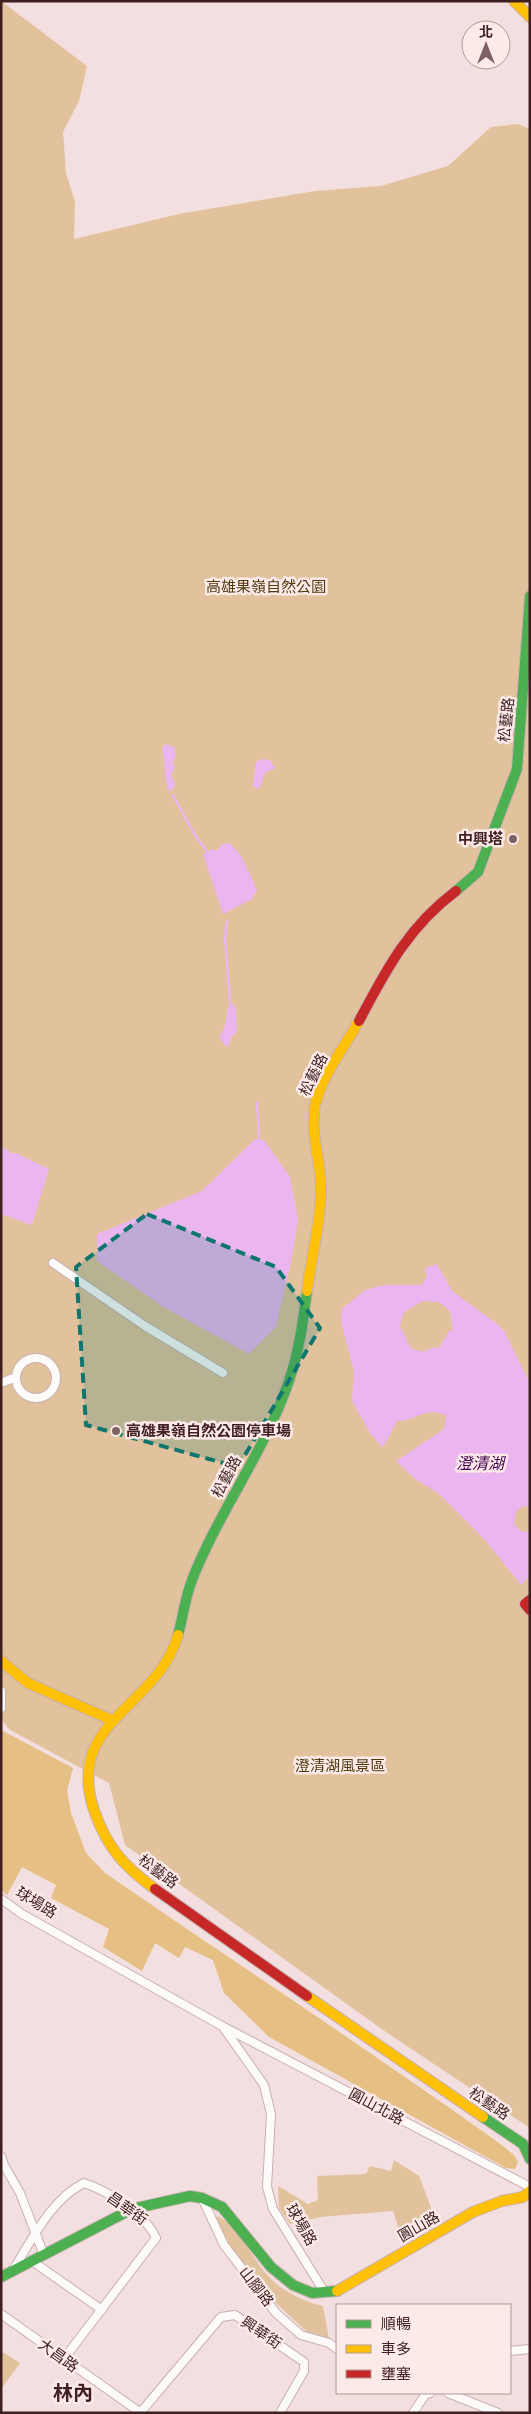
<svg xmlns="http://www.w3.org/2000/svg" width="531" height="2414" font-family="'Sofia Sans Condensed','Noto Sans TC',sans-serif">
	<style>
		.green { fill: #e1c29c }
		.forest { fill: #e6bf84 }
		.water { fill: #ebb6f0; fill-rule: evenodd }
		.lines { fill: none; stroke-linecap: round; stroke-linejoin: round }
		.stream { stroke: #ebb6f0; stroke-width: 2.5 }
		.street-casing { stroke: #c8b0b0; stroke-width: 10 }
		.fast-casing { stroke: #c8b0b0; stroke-width: 12 }
		.slow-casing { stroke: #c8b0b0; stroke-width: 12 }
		.jam-casing { stroke: #c8b0b0; stroke-width: 12 }
		.street { stroke: #fdfafa; stroke-width: 8 }
		.fast { stroke: #4caf50; stroke-width: 10 }
		.slow { stroke: #ffc107; stroke-width: 10 }
		.jam { stroke: #c62828; stroke-width: 10 }
		.marked { fill: #0f766e; fill-opacity: 0.2; stroke: #0f766e; stroke-width: 4; stroke-dasharray: 10 6; stroke-linejoin: round }
		.poi-dot { fill: #7e6263; stroke: #fceae9; stroke-width: 2 }
		.labels { text-anchor: middle; dominant-baseline: central; stroke-width: 5; stroke-linejoin: round; paint-order: stroke }
		.park-label { font-size: 15px; fill: #513a0f; stroke: #fceae9 }
		.street-label { font-size: 15px; fill: #3f1f20; stroke: #fceae9 }
		.poi-label { font-size: 15px; font-weight: bold; fill: #3f1f20; stroke: #fceae9; text-anchor: end }
		.water-label { font-size: 16px; font-style: italic; fill: #470754; stroke: #fceae9 }
		.district-label { font-size: 20px; font-weight: bold; fill: #3f1f20; stroke: #fceae9 }
	</style>
	<rect width="100%" height="100%" fill="#f3dfdf"/>
	<path class="green" d="M 1,1 L 87,66 L 79,101 L 63,132 L 66,173 L 75,202 L 74,239 L 179,214 L 315,191 L 381,186 L 448,166 L 491,127 L 518,124 L 530,129 L 530,2128 L 383,2030 L 125,1845 L 109,1783 L 10,1730 L 1,1719 Z
		M 394,2160 L 419,2176 L 435,2218 L 401,2236 L 393,2211 L 320,2217 L 290,2224 L 279,2208 L 278,2186 L 308,2204 L 318,2200 L 317,2176 L 366,2174 L 370,2166 L 391,2171 Z
		M 218,2216 C 242,2229 251,2258 269,2277 C 280,2290 307,2303 323,2306 L 329,2339 L 309,2334 L 262,2290 L 226,2243 L 216,2219 Z
		M 1,2351 L 20,2363 L 1,2389 Z"/>
	<path class="forest" d="M 1,1730 L 73,1768 L 67,1790 L 71,1813 L 86,1853 L 105,1873 C 236,1963 369,2050 499,2143 L 514,2155 L 518,2162 L 515,2169 L 506,2168 L 269,2037 L 224,1993 L 213,1960 L 185,1947 L 179,1958 L 155,1943 L 142,1971 L 103,1947 L 109,1929 L 51,1898 L 56,1885 L 22,1867 L 7,1895 L 1,1889 Z"/>
	<path class="water" d="M 165,744 L 174,747 L 176,755 L 172,763 L 175,766 L 171,776 L 175,784 L 173,790 L 169,791 C 163,777 166,763 162,749 Z
		M 262,759 L 270,760 L 275,768 L 265,773 L 260,787 L 257,789 L 253,786 L 256,762 Z
		M 230,843 L 242,857 L 257,890 L 252,899 L 223,914 L 203,854 L 213,849 L 217,851 L 222,844 Z
		M 231,1001 L 236,1009 L 237,1032 L 231,1037 L 229,1045 L 225,1046 L 219,1037 C 229,1026 224,1011 231,1001 Z
		M 255,1139 L 264,1140 L 290,1177 L 298,1219 L 291,1262 L 276,1327 L 249,1354 L 162,1306 L 97,1261 L 97,1234 L 202,1191 Z
		M 1,1146 L 13,1154 L 16,1153 L 49,1169 L 32,1225 L 1,1214 Z
		M 437,1264 L 452,1291 L 497,1324 L 505,1332 L 530,1384 L 530,1507 L 524,1506 L 516,1511 L 514,1523 L 520,1531 L 530,1532 L 530,1576 L 521,1585 L 485,1540 L 438,1493 L 415,1479 L 396,1461 L 444,1429 L 446,1416 C 427,1405 416,1421 397,1421 L 383,1448 L 370,1433 L 352,1401 L 354,1371 L 341,1322 L 342,1309 L 365,1290 L 384,1285 L 422,1285 L 427,1276 L 425,1268 ZM 423,1301 L 439,1302 L 450,1311 L 453,1329 L 449,1331 L 439,1348 L 435,1347 L 422,1352 L 411,1348 L 400,1326 L 404,1312 Z"/>
	<g class="lines">
		<path class="stream" d="M 173,795 L 196,837 L 208,852
			M 227,921 L 225,938 L 230,1001
			M 257,1103 L 259,1140"/>
		<defs>
			<path id="street" d="M 53,1263 L 145,1326 L 223,1373
				M16 1378a20 20 0 1 1 40 0a20 20 0 1 1-40 0Z
				M 1,1383 L 16,1377
				M 1,1691 L 1,1708
				M 1,1899 L 22,1914 L 222,2026 L 530,2187
				M 223,2027 L 264,2085 L 271,2114 L 267,2187 L 273,2209 L 325,2293
				M 1,2156 L 4,2165 L 20,2193 L 44,2255
				M 202,2198 L 224,2245 L 276,2313 L 301,2335 L 329,2343 L 337,2349
				M 32,2261 L 102,2310
				M 13,2270 C 32,2240 51,2199 84,2183 C 108,2191 146,2215 156,2238 L 63,2360
				M 1,2314 L 141,2413
				M 510,2351 L 530,2349
				M 448,2393 L 498,2413
				M 140,2413 L 221,2317 L 235,2315 L 304,2362 L 304,2371 L 280,2413
				M 413,2413 L 425,2395 L 430,2393"/>
			<path id="fast" d="M 456,891 L 478,872 L 517,769 L 530,596
				M 178,1635 C 183,1617 185,1598 192,1580 C 219,1511 265,1451 289,1381 C 299,1352 303,1322 307,1291
				M 483,2117 L 523,2144 L 530,2159
				M 1,2277 L 132,2209 L 190,2196 L 202,2198 L 222,2207 L 271,2267 L 293,2285 L 312,2293 L 337,2291"/>
			<path id="slow" d="M 514,1 L 530,17
				M 307,1291 C 311,1258 321,1223 321,1189 C 321,1162 310,1133 315,1106 C 322,1075 344,1048 359,1021
				M 1,1661 L 28,1683 L 114,1721
				M 155,1889 C 125,1867 108,1849 95,1813 C 62,1722 158,1708 178,1635
				M 307,1996 L 483,2117
				M 337,2291 L 473,2212 L 502,2201 L 523,2197 L 530,2191"/>
			<path id="jam" d="M 359,1021 C 386,970 408,927 456,891
				M 530,1600 L 525,1604 L 530,1610
				M 155,1889 L 307,1996"/>
		</defs>
		<use href="#street" class="street-casing"/>
		<use href="#fast" class="fast-casing"/>
		<use href="#slow" class="slow-casing"/>
		<use href="#jam" class="jam-casing"/>
		<use href="#street" class="street"/>
		<use href="#fast" class="fast"/>
		<use href="#slow" class="slow"/>
		<use href="#jam" class="jam"/>
	</g>
	<path class="marked" d="M 147,1214 L 276,1267 L 320,1328 L 238,1467 L 86,1425 L 76,1267 Z"/>
	<g class="poi-dot">
		<circle cx="513" cy="839" r="5"/>
		<circle cx="116" cy="1431" r="5"/>
	</g>
	<g class="labels">
		<g class="park-label">
			<text x="266" y="587">高雄果嶺自然公園</text>
			<text x="340" y="1766">澄清湖風景區</text>
		</g>
		<g class="street-label">
			<text transform="translate(507 720) rotate(-84)">松藝路</text>
			<text transform="translate(314 1075) rotate(-64)">松藝路</text>
			<text transform="translate(227 1477) rotate(-62)">松藝路</text>
			<text transform="translate(158 1872) rotate(37)">松藝路</text>
			<text transform="translate(36 1903) rotate(32)">球場路</text>
			<text transform="translate(489 2104) rotate(34)">松藝路</text>
			<text transform="translate(376 2107) rotate(28)">圓山北路</text>
			<text transform="translate(127 2209) rotate(35)">昌華街</text>
			<text transform="translate(301 2225) rotate(60)">球場路</text>
			<text transform="translate(419 2227) rotate(-30)">圓山路</text>
			<text transform="translate(256 2287) rotate(52)">山腳路</text>
			<text transform="translate(261 2333) rotate(34)">興華街</text>
			<text transform="translate(58 2356) rotate(36)">大昌路</text>
		</g>
		<g class="poi-label">
			<text x="503" y="839">中興塔</text>
			<text x="126" y="1431" text-anchor="start">高雄果嶺自然公園停車場</text>
		</g>
		<g class="water-label">
			<text x="480" y="1464">澄清湖</text>
		</g>
		<g class="district-label">
			<text x="73" y="2394">林內</text>
		</g>
	</g>
	<rect width="531" height="2414" fill="none" stroke="#3f1f20" stroke-width="5"/>
	<rect x="336" y="2304" width="175" height="90" fill="#fceae9" stroke="#b09999"/>
	<rect x="346" y="2320" width="25" height="8" fill="#4caf50" stroke="#b09999"/>
	<text x="381" y="2329" font-size="15" fill="#3f1f20">順暢</text>
	<rect x="346" y="2345" width="25" height="8" fill="#ffc107" stroke="#b09999"/>
	<text x="381" y="2354" font-size="15" fill="#3f1f20">車多</text>
	<rect x="346" y="2370" width="25" height="8" fill="#c62828" stroke="#b09999"/>
	<text x="381" y="2379" font-size="15" fill="#3f1f20">壅塞</text>
	<g transform="translate(486 45)"><circle r="24" fill="#fceae9" stroke="#b09999"/>
	<path d="M0-4L9 19L0 12L-9 19Z" fill="#7e6263"/>
	<text y="-8" font-size="14" font-weight="bold" text-anchor="middle" fill="#3f1f20">北</text>
	</g>
</svg>
